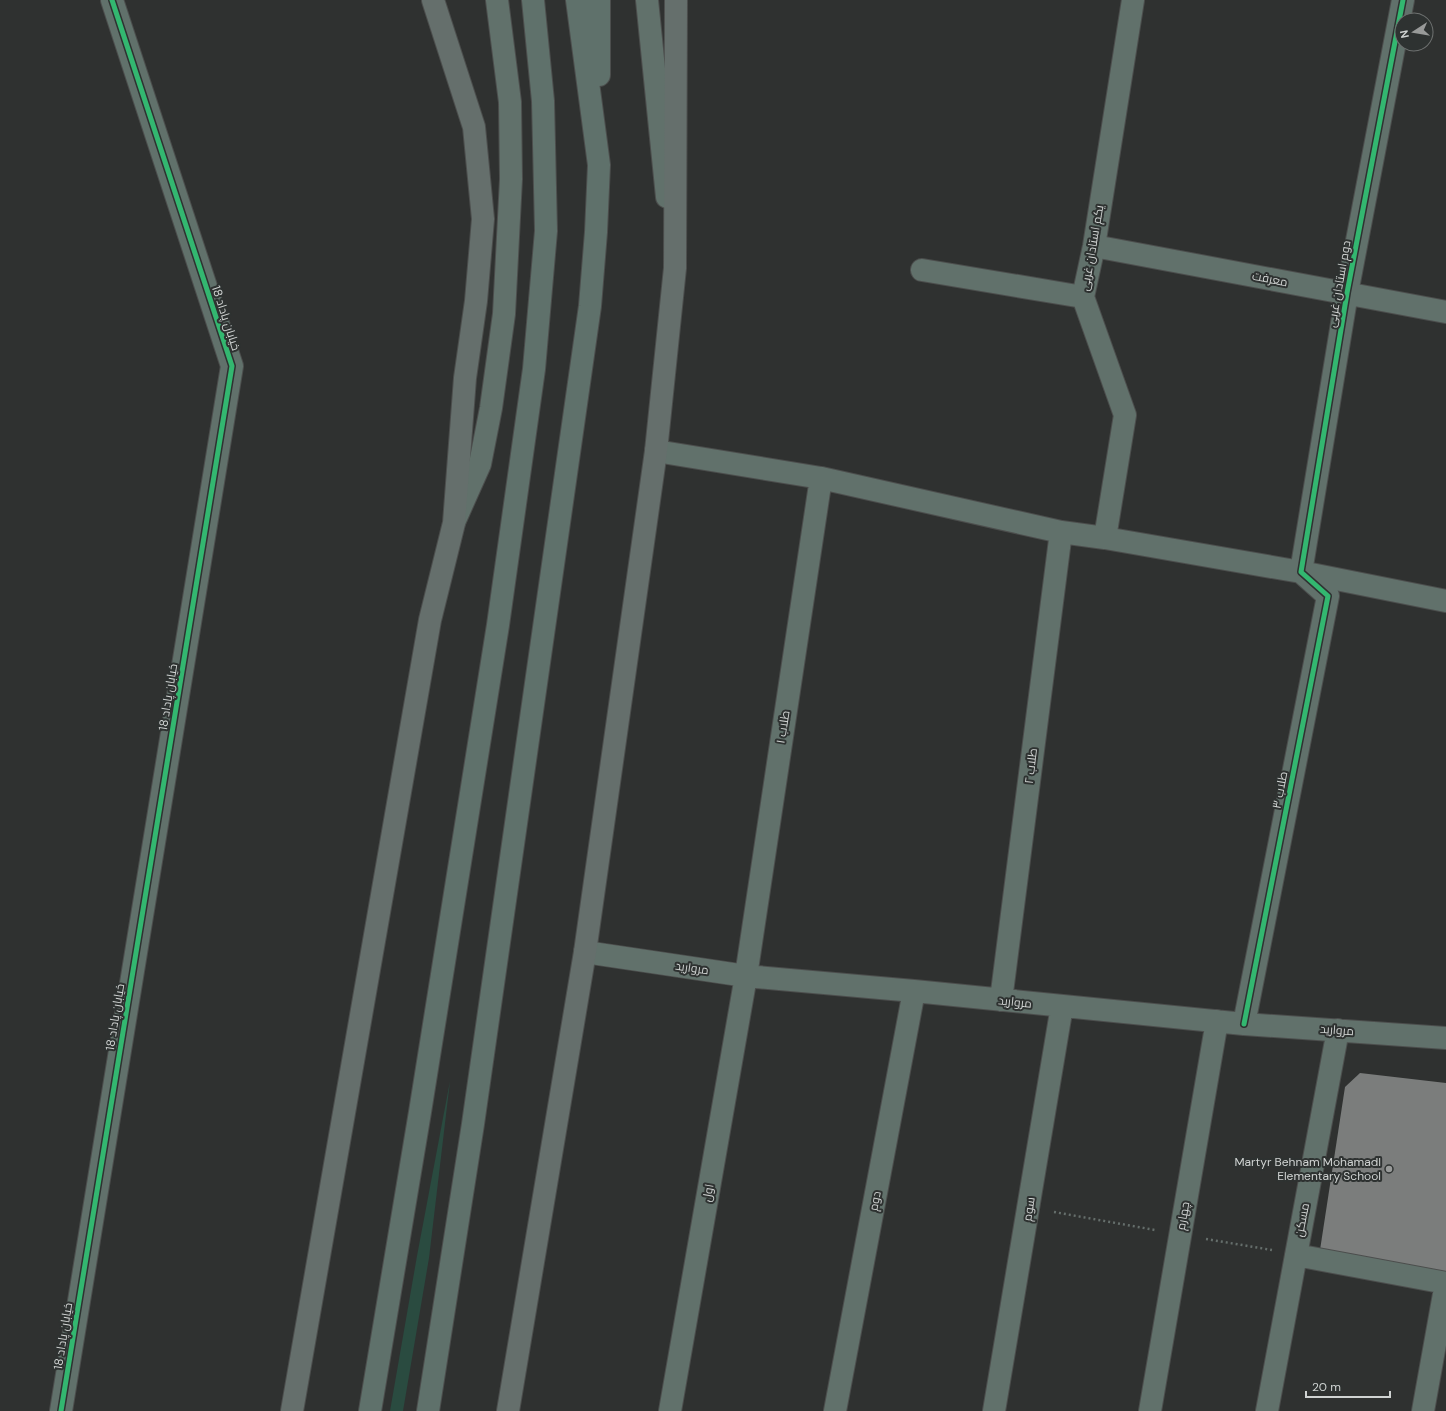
<svg xmlns="http://www.w3.org/2000/svg" width="1446" height="1411" font-family="'DM Sans',Cairo,sans-serif">
	<style>
		.green { fill: #2a4b40 }
		.building { fill: #7b7d7c }
		.lines { fill: none; stroke-linecap: round; stroke-linejoin: round }
		.minor-casing { stroke: #4c4e4d; stroke-width: 24 }
		.major-casing { stroke: #4c4e4d; stroke-width: 24 }
		.highway-casing { stroke: #4c4e4d; stroke-width: 24 }
		.path { stroke: #656e6b; stroke-width: 2.5; stroke-dasharray: 2 3; stroke-linecap: butt }
		.minor { stroke: #61716b; stroke-width: 22 }
		.major { stroke: #5f716b; stroke-width: 22 }
		.highway { stroke: #656f6c; stroke-width: 22 }
		.cycleway-casing { stroke: #2e3231; stroke-width: 8 }
		.cycleway { stroke: #33b770; stroke-width: 5 }
		.poi-dot { fill: #989a99; stroke: #2e3231; stroke-width: 1.5 }
		.labels { text-anchor: middle; dominant-baseline: central; stroke-width: 4; stroke-linejoin: round; paint-order: stroke }
		.street-label { font-size: 12px; fill: #d0d3d2; stroke: #2e3231 }
		.poi-label { font-size: 12px; fill: #d0d3d2; stroke: #2e3231; text-anchor: end }
	</style>
	<rect width="100%" height="100%" fill="#2f3130"/>
	<path class="green" d="M 450,1081 L 429,1258 L 403,1411 L 390,1411 L 417,1256 Z"/>
	<path class="building" d="M 1360,1073 L 1446,1083 L 1446,1272 L 1320,1250 L 1345,1087 Z"/>
	<g class="lines">
		<defs>
			<path id="minor" d="M 647,0 L 667,197
				M 1094,246 L 1446,312
				M 922,270 L 1083,297
				M 656,451 L 821,478 L 1061,532 L 1105,538 L 1301,572 L 1446,601
				M 455,520 L 480,464 L 491,408 L 504,314 L 511,179 L 510,102 L 497,0
				M 1105,538 L 1125,415 L 1083,297 L 1094,246 L 1133,0
				M 585,952 L 746,976 L 914,991 L 1244,1024 L 1446,1038
				M 1001,1000 L 1061,532
				M 1244,1024 L 1328,596 L 1301,572 L 1347,293 L 1403,0
				M 1296,1255 L 1446,1283
				M 61,1411 L 232,366 L 112,0
				M 670,1411 L 746,976 L 821,478
				M 835,1411 L 914,991
				M 994,1411 L 1062,1006
				M 1150,1411 L 1217,1021
				M 1267,1411 L 1338,1030
				M 1423,1411 L 1446,1283"/>
			<path id="major" d="M 599,0 L 599,75
				M 370,1411 L 420,1112 L 498,625 L 534,369 L 546,231 L 543,101 L 533,0
				M 428,1411 L 473,1124 L 590,306 L 596,232 L 599,165 L 577,0"/>
			<path id="highway" d="M 292,1411 L 430,620 L 454,523 L 465,378 L 476,301 L 483,219 L 474,127 L 433,0
				M 508,1411 L 585,952 L 656,451 L 675,268 L 676,0"/>
		</defs>
		<use href="#minor" class="minor-casing"/>
		<use href="#major" class="major-casing"/>
		<use href="#highway" class="highway-casing"/>
		<path class="path" d="M 1054,1212 L 1155,1230
			M 1206,1239 L 1272,1250"/>
		<use href="#minor" class="minor"/>
		<use href="#major" class="major"/>
		<use href="#highway" class="highway"/>
		<defs>
			<path id="cycleway" d="M 1244,1024 L 1328,596 L 1301,572 L 1347,293 L 1403,0
				M 61,1411 L 232,366 L 112,0"/>
		</defs>
		<use href="#cycleway" class="cycleway-casing"/>
		<use href="#cycleway" class="cycleway"/>
	</g>
	<circle class="poi-dot" cx="1389" cy="1169" r="4"/>
	<g class="labels">
		<g class="street-label">
			<text transform="translate(1092 248) rotate(-80)">یکم استادان غربی</text>
			<text transform="translate(1270 279) rotate(11)">معرفت</text>
			<text transform="translate(1339 284) rotate(-80)">دوم استادان غربی</text>
			<text transform="translate(226 318) rotate(72)">خیابان پاداد 18</text>
			<text transform="translate(168 697) rotate(-81)">خیابان پاداد 18</text>
			<text transform="translate(783 727) rotate(-81)">طلاب ۱</text>
			<text transform="translate(1031 766) rotate(-83)">طلاب ۲</text>
			<text transform="translate(1280 790) rotate(-79)">طلاب ۳</text>
			<text transform="translate(692 968) rotate(8)">مروارید</text>
			<text transform="translate(1015 1002) rotate(6)">مروارید</text>
			<text transform="translate(115 1017) rotate(-81)">خیابان پاداد 18</text>
			<text transform="translate(1337 1030) rotate(4)">مروارید</text>
			<text transform="translate(708 1193) rotate(-80)">اول</text>
			<text transform="translate(875 1201) rotate(-79)">دوم</text>
			<text transform="translate(1029 1209) rotate(-81)">سوم</text>
			<text transform="translate(1183 1216) rotate(-80)">چهارم</text>
			<text transform="translate(1302 1220) rotate(-79)">مسکن</text>
			<text transform="translate(63 1336) rotate(-81)">خیابان پاداد 18</text>
		</g>
		<g class="poi-label">
			<text x="1381" y="1162">Martyr Behnam MohamadI<tspan x="1381" dy="14">Elementary School</tspan></text>
		</g>
	</g>
	<g transform="translate(1414 32) rotate(258)"><circle r="19" fill="#2e3231" stroke="#6f7271"/>
	<path d="M0-3L7 15L0 10L-7 15Z" fill="#989a99"/>
	<text y="-6" font-size="11" font-weight="bold" text-anchor="middle" fill="#d0d3d2">N</text>
	</g>
	<path d="M1306 1391v6h84v-6" fill="none" stroke="#d0d3d2" stroke-width="2"/>
	<text x="1312" y="1391" font-size="12" fill="#d0d3d2" stroke="#2e3231" stroke-width="3" paint-order="stroke">20 m</text>
</svg>
